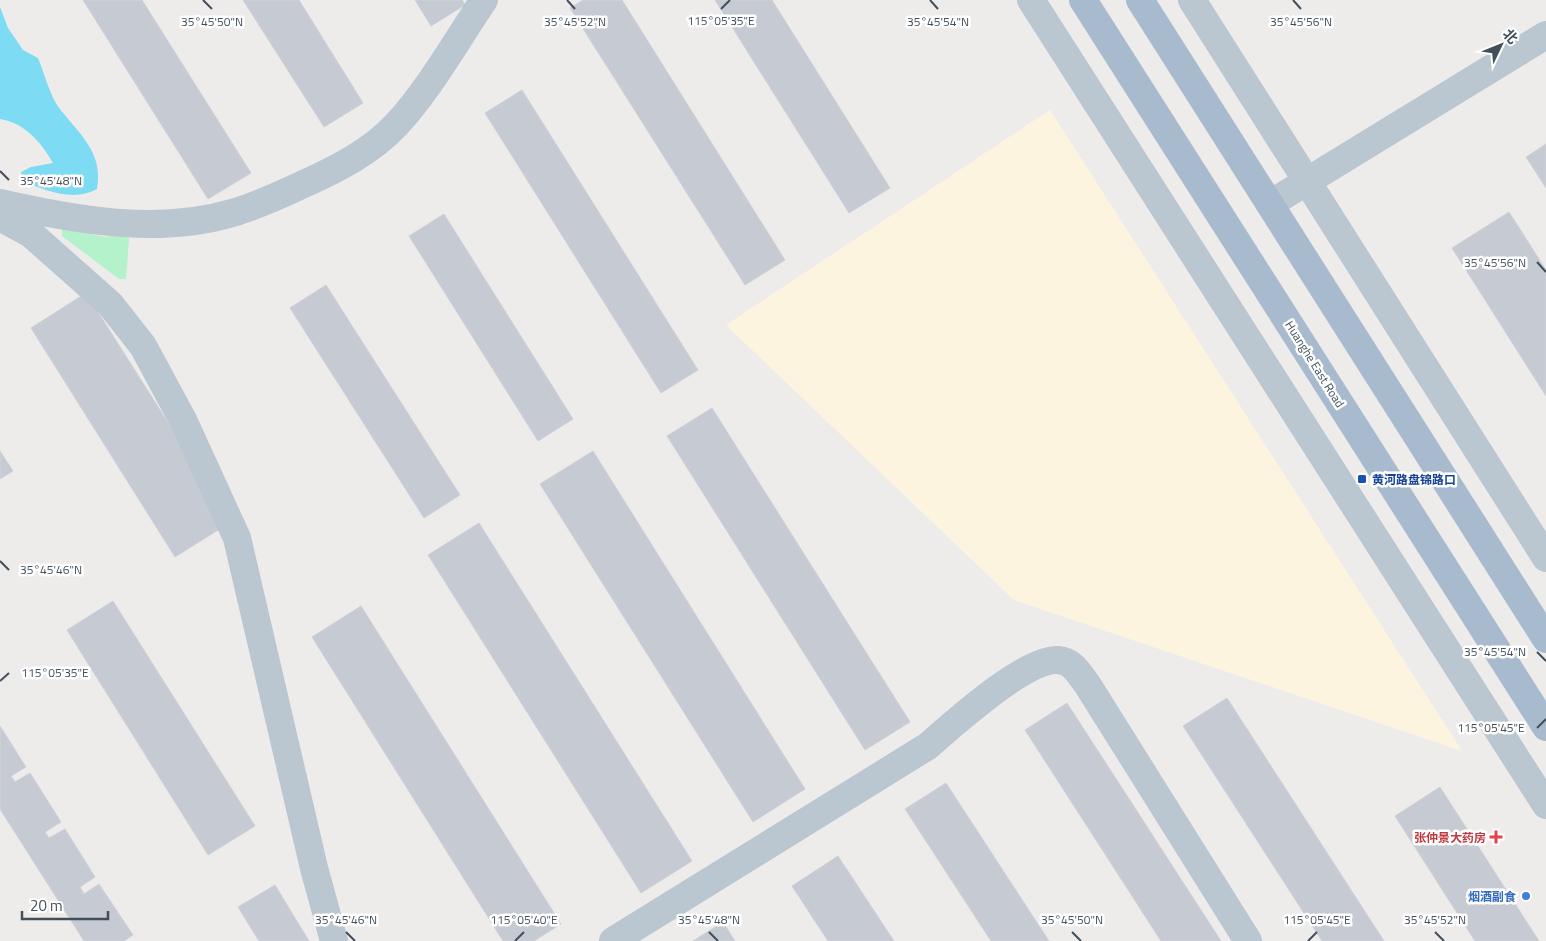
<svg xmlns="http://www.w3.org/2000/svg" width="1546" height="941" font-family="'Titillium Web','Noto Sans SC',sans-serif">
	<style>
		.commercial { fill: #fdf4e0 }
		.green { fill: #b4f2cb }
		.water { fill: #7ddbf3 }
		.building { fill: #c6cad2; stroke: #ced1d8 }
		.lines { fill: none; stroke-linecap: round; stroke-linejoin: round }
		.minor { stroke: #bac6d0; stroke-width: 28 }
		.major { stroke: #a8bbce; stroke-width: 28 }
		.ticks { fill: none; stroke: #424f5a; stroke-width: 2 }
		.transit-dot { fill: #1a4fb4; stroke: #fff; stroke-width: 2 }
		.health-dot { fill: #e0444e; stroke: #fff; stroke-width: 2 }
		.shop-dot { fill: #3f7fe0; stroke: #fff; stroke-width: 2 }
		.labels { text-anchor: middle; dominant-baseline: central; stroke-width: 5; stroke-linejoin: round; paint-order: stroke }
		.street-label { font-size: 12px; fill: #424f5a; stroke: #fff }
		.transit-label { font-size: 12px; font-weight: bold; fill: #164399; stroke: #fff; text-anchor: start }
		.health-label { font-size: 12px; font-weight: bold; fill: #be3a42; stroke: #fff; text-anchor: end }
		.shop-label { font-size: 12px; font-weight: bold; fill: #366cbe; stroke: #fff; text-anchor: end }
		.ticks-label { font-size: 12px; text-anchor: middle; fill: #424f5a; stroke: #fff; stroke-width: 5; stroke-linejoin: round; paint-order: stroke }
	</style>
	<rect width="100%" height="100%" fill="#eeebeb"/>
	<path class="commercial" d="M 1050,110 L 1462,751 L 1014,600 L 726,325 Z"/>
	<path class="green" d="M 62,229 L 106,237 L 120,230 L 127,233 L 129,239 L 126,279 L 119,279 L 62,236 Z"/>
	<path class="water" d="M 0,7 L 8,28 L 23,50 L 38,58 C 44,73 49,92 57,105 C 77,133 104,150 97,189 C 74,202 46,191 23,181 L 21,172 L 31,167 L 53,163 C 41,142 25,123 0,119 Z"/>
	<path class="building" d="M 83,0 L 142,0 L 251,173 L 208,199 Z
		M 243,0 L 299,0 L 363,103 L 324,127 Z
		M 415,0 L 462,0 L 465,5 L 431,26 Z
		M 583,0 L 622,0 L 785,260 L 745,285 L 570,8 Z
		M 715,0 L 772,0 L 890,188 L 849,213 Z
		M 522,90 L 698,370 L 661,393 L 485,113 Z
		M 1546,144 L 1546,188 L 1526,157 Z
		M 1509,212 L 1546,270 L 1546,396 L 1452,248 Z
		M 444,214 L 573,419 L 538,441 L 409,236 Z
		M 326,285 L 460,495 L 424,518 L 290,308 Z
		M 86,293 L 231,522 L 175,557 L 31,328 Z
		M 712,408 L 910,722 L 865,750 L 667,436 Z
		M 0,451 L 13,471 L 0,479 Z
		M 593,451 L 805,789 L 753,822 L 540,484 Z
		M 479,523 L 692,861 L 641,893 L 428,555 Z
		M 113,601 L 255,826 L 208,855 L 67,630 Z
		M 361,606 L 561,924 L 534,941 L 503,941 L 312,637 Z
		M 1227,698 L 1384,941 L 1322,941 L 1183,726 Z
		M 1067,703 L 1221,941 L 1161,941 L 1025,730 Z
		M 0,726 L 26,767 L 11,776 L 15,782 L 30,773 L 61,822 L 45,832 L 49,838 L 65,829 L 95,877 L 80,887 L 84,894 L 99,884 L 133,935 L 124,941 L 84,941 L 0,809 Z
		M 946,783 L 1049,941 L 991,941 L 905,809 Z
		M 1440,787 L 1539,941 L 1475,941 L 1395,816 Z
		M 838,856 L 894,941 L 828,941 L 792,886 Z
		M 275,885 L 309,941 L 259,941 L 238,907 Z
		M 723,922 L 735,941 L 693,941 Z"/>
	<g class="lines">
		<path class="minor" d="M 1031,0 L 1546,805
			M 1192,0 L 1546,558
			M 0,203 C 74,220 158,235 232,213 C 257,206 282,194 306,183 C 339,168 372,151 397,124 C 430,88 457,40 484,0
			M 1270,204 L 1546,35
			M 0,217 L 31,234 L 110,304 L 143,346 L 184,422 L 237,538 L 314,868 L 334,941
			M 613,941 L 928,746 C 953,724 1026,658 1058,660 C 1073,661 1079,674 1087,684 L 1248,941"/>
		<path class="major" d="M 1083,0 L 1546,727
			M 1140,0 L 1546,639"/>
	</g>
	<path class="ticks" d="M 203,0 L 212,9M 567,0 L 575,9M 930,0 L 938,9M 1293,0 L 1301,9M 721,9 L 730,0M 0,171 L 9,180M 1537,262 L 1546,272M 0,561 L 9,570M 1537,652 L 1546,661M 0,681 L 9,673M 1537,728 L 1546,719M 346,932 L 355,941M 709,932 L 718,941M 1072,932 L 1081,941M 1435,932 L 1444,941M 515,941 L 524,932M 1308,941 L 1317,932"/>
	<rect class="transit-dot" x="1357" y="474" width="10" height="10" rx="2.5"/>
	<path class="health-dot" d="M1493.5 829.5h5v5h5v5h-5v5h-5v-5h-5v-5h5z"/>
	<circle class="shop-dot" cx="1526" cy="896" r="5"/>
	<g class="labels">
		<g class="street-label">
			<text transform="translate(1315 364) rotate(58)">Huanghe East Road</text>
		</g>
		<g class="transit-label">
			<text x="1372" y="479">黄河路盘锦路口</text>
		</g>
		<g class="health-label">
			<text x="1486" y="837">张仲景大药房</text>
		</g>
		<g class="shop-label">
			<text x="1516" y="896">烟酒副食</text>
		</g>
	</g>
	<g class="ticks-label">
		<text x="721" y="25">115°05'35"E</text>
		<text x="212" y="26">35°45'50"N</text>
		<text x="575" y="26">35°45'52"N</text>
		<text x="938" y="26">35°45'54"N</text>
		<text x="1301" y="26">35°45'56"N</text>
		<text x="51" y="185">35°45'48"N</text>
		<text x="1495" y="267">35°45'56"N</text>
		<text x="51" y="574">35°45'46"N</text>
		<text x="1495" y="656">35°45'54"N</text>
		<text x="55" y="677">115°05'35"E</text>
		<text x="1491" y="732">115°05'45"E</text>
		<text x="346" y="924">35°45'46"N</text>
		<text x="709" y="924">35°45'48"N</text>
		<text x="1072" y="924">35°45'50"N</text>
		<text x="1435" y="924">35°45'52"N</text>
		<text x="524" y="924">115°05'40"E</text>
		<text x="1317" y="924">115°05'45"E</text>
	</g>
	<g transform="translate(1501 45) rotate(47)" stroke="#ffffff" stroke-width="4" paint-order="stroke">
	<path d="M0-4L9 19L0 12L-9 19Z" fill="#424f5a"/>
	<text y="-8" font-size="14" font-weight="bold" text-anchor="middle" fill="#424f5a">北</text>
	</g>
	<path d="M22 911v8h86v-8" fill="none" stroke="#424f5a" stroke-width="2.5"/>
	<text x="30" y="911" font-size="15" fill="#424f5a" stroke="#ffffff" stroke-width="4" paint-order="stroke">20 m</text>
</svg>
